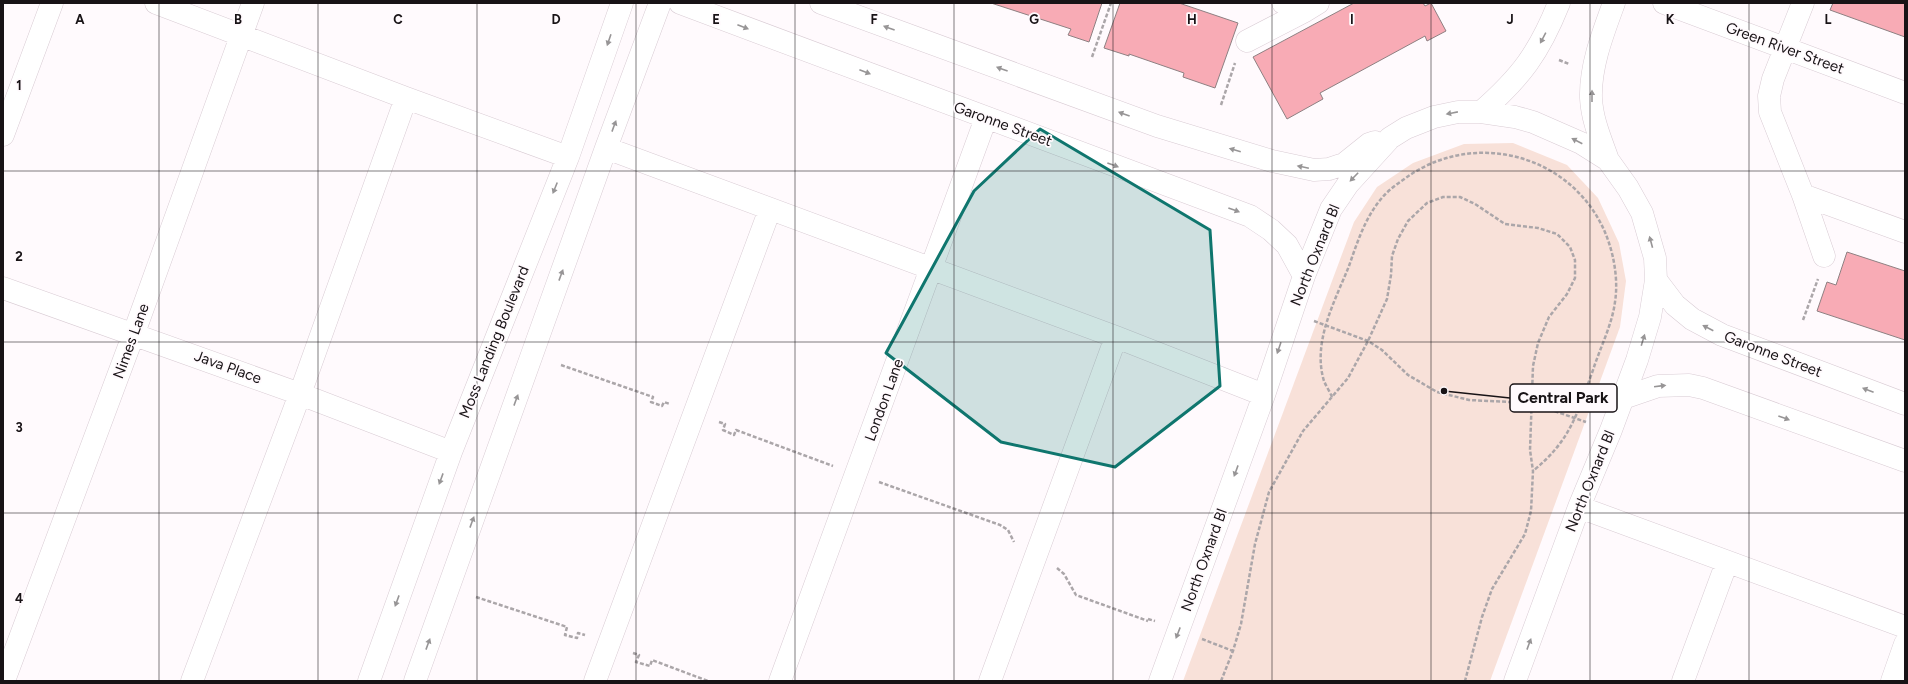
<svg xmlns="http://www.w3.org/2000/svg" width="1908" height="684" font-family="Figtree,sans-serif">
	<style>
		.green { fill: #f8e1d9 }
		.building { fill: #f8abb5; stroke: #8e8082 }
		.lines { fill: none; stroke-linecap: round; stroke-linejoin: round }
		.minor-casing { stroke: #d9ccd4; stroke-width: 23 }
		.path { stroke: #aba6a9; stroke-width: 2.5; stroke-dasharray: 4 2; stroke-linecap: butt }
		.minor { stroke: #fff; stroke-width: 22 }
		.oneway { fill: #979596 }
		.marked { fill: #0f766e; fill-opacity: 0.2; stroke: #0f766e; stroke-width: 3; stroke-linejoin: round }
		.grid { fill: none; stroke: #181316; stroke-width: 1; stroke-opacity: 0.55 }
		.labels { text-anchor: middle; dominant-baseline: central; stroke-width: 3.5; stroke-linejoin: round; paint-order: stroke }
		.street-label { font-size: 15px; fill: #181316; stroke: #fffafd }
		.grid-label { font-size: 13px; text-anchor: middle; font-weight: bold; fill: #181316; stroke: #fffafd; stroke-width: 3.5; stroke-linejoin: round; paint-order: stroke }
		.leader { fill: none; stroke: #181316; stroke-width: 1.5 }
		.callout-dot { fill: #181316; stroke: #fffafd; stroke-width: 1.5 }
		.callout { fill: #fffafd; stroke: #181316; stroke-width: 1.5 }
		.callout-label { font-size: 16px; text-anchor: middle; font-weight: bold; fill: #181316 }
	</style>
	<rect width="100%" height="100%" fill="#fffafd"/>
	<path class="green" d="M 1513,143 L 1567,165 L 1598,198 L 1619,243 L 1626,281 L 1620,327 L 1490,681 L 1183,681 L 1354,222 L 1377,187 L 1413,163 L 1464,144 Z"/>
	<path class="building" d="M 991,3 L 1102,3 L 1089,42 L 1068,35 L 1071,29 Z
		M 1120,3 L 1179,3 L 1238,23 L 1215,88 L 1183,77 L 1184,73 L 1129,54 L 1129,56 L 1104,48 Z
		M 1354,3 L 1423,3 L 1425,6 L 1431,3 L 1446,31 L 1427,41 L 1425,36 L 1320,93 L 1323,99 L 1287,119 L 1253,57 Z
		M 1833,3 L 1905,3 L 1905,37 L 1830,10 Z
		M 1847,252 L 1905,271 L 1905,340 L 1817,311 L 1827,282 L 1836,285 Z"/>
	<g class="lines">
		<defs>
			<path id="minor" d="M 156,3 L 406,98 L 568,157
				M 680,3 L 1250,216 L 1271,230 L 1287,245 L 1304,276
				M 821,3 L 1157,126 L 1272,161 L 1314,170 L 1329,169 L 1344,164 L 1369,144 L 1375,142
				M 1283,3 L 1305,11 L 1318,3
				M 1664,3 L 1905,93
				M 1803,3 L 1773,79 L 1769,96 L 1770,112 L 1803,195 L 1905,232
				M 1247,41 L 1305,11
				M 1481,112 C 1521,77 1539,53 1559,3
				M 3,135 L 52,3
				M 606,148 L 1116,337 L 1264,395
				M 1608,160 C 1601,140 1592,120 1591,98 C 1590,66 1603,33 1614,3
				M 1803,195 L 1824,256
				M 1656,280 L 1675,305 L 1692,319 L 1722,335 L 1905,404
				M 3,288 L 300,394 L 451,452
				M 1623,398 L 1658,386 L 1689,385 L 1703,388 L 1905,461
				M 1579,507 L 1905,627
				M 5,678 L 134,333 L 253,3
				M 192,681 L 300,394 L 406,98
				M 369,681 L 451,452 L 568,157 L 622,3
				M 415,681 L 606,148 L 660,3
				M 595,681 L 770,209
				M 780,681 L 986,118
				M 990,681 L 1116,337
				M 1160,681 L 1264,395 L 1304,276 L 1331,209 L 1348,184 L 1390,138 L 1406,128 L 1434,117 L 1458,112 L 1481,112 L 1515,117 L 1533,122 L 1581,143 L 1608,160 L 1628,188 L 1642,213 L 1655,258 L 1656,280 L 1650,317 L 1637,360 L 1611,430 L 1579,507 L 1515,681
				M 1683,681 L 1727,562
				M 1892,681 L 1905,644"/>
		</defs>
		<use href="#minor" class="minor-casing"/>
		<path class="path" d="M 1092,57 L 1111,3
			M 1559,60 L 1569,64
			M 1221,105 L 1235,63
			M 1803,320 L 1818,279
			M 1314,321 L 1368,341 L 1382,350 L 1408,375 L 1437,392 L 1469,400 L 1531,403 L 1586,422
			M 561,365 L 653,397 L 651,402 L 662,406 L 664,402 L 670,404
			M 1332,397 C 1330,392 1326,386 1324,381 C 1312,342 1335,301 1349,266 C 1357,243 1365,218 1381,199 C 1389,189 1400,182 1410,175 C 1482,127 1582,160 1609,243 C 1615,261 1618,283 1615,302 C 1612,325 1600,348 1593,370 C 1577,414 1571,440 1533,471
			M 719,422 L 725,424 L 723,430 L 734,435 L 736,430 L 833,466
			M 879,482 L 1000,525 L 1008,530 L 1014,542
			M 1057,568 L 1064,574 L 1076,595 L 1148,621
			M 476,597 L 567,627 L 565,635 L 577,638 L 578,633 L 585,635
			M 1148,619 L 1155,621
			M 1202,639 L 1233,651
			M 633,653 L 639,655 L 636,662 L 650,666 L 652,660 L 708,681
			M 1221,681 L 1233,651 L 1241,624 L 1255,544 L 1269,492 L 1303,431 L 1348,378 L 1368,341 L 1387,299 L 1391,275 L 1392,256 L 1398,239 L 1408,221 L 1427,203 L 1443,197 L 1460,197 L 1475,204 L 1505,224 L 1538,228 L 1557,234 L 1570,247 L 1575,260 L 1575,278 L 1567,294 L 1549,317 L 1538,343 L 1533,366 L 1530,450 L 1533,471 L 1531,511 L 1525,534 L 1492,589 L 1482,617 L 1465,681"/>
		<use href="#minor" class="minor"/>
	</g>
	<defs><path id="oneway-solid" d="M-6-.8H1V-3.2L6.5 0L1 3.2V.8H-6Z"/></defs>
	<g class="oneway">
		<use href="#oneway-solid" transform="translate(743 27) rotate(21)"/>
		<use href="#oneway-solid" transform="translate(889 28) rotate(-160)"/>
		<use href="#oneway-solid" transform="translate(1543 38) rotate(118)"/>
		<use href="#oneway-solid" transform="translate(609 40) rotate(109)"/>
		<use href="#oneway-solid" transform="translate(1002 69) rotate(-160)"/>
		<use href="#oneway-solid" transform="translate(865 72) rotate(21)"/>
		<use href="#oneway-solid" transform="translate(1592 96) rotate(-90)"/>
		<use href="#oneway-solid" transform="translate(1452 113) rotate(169)"/>
		<use href="#oneway-solid" transform="translate(1124 114) rotate(-160)"/>
		<use href="#oneway-solid" transform="translate(614 126) rotate(-70)"/>
		<use href="#oneway-solid" transform="translate(1577 141) rotate(-153)"/>
		<use href="#oneway-solid" transform="translate(1235 150) rotate(-164)"/>
		<use href="#oneway-solid" transform="translate(1113 165) rotate(20)"/>
		<use href="#oneway-solid" transform="translate(1303 167) rotate(-168)"/>
		<use href="#oneway-solid" transform="translate(1354 177) rotate(134)"/>
		<use href="#oneway-solid" transform="translate(555 188) rotate(112)"/>
		<use href="#oneway-solid" transform="translate(1234 210) rotate(20)"/>
		<use href="#oneway-solid" transform="translate(1651 242) rotate(-105)"/>
		<use href="#oneway-solid" transform="translate(561 275) rotate(-70)"/>
		<use href="#oneway-solid" transform="translate(1708 328) rotate(-153)"/>
		<use href="#oneway-solid" transform="translate(1643 340) rotate(-73)"/>
		<use href="#oneway-solid" transform="translate(1279 348) rotate(109)"/>
		<use href="#oneway-solid" transform="translate(1660 386) rotate(-7)"/>
		<use href="#oneway-solid" transform="translate(1868 390) rotate(-159)"/>
		<use href="#oneway-solid" transform="translate(516 400) rotate(-70)"/>
		<use href="#oneway-solid" transform="translate(1784 418) rotate(20)"/>
		<use href="#oneway-solid" transform="translate(1236 471) rotate(110)"/>
		<use href="#oneway-solid" transform="translate(441 479) rotate(110)"/>
		<use href="#oneway-solid" transform="translate(472 522) rotate(-70)"/>
		<use href="#oneway-solid" transform="translate(397 601) rotate(110)"/>
		<use href="#oneway-solid" transform="translate(1178 633) rotate(111)"/>
		<use href="#oneway-solid" transform="translate(428 644) rotate(-70)"/>
		<use href="#oneway-solid" transform="translate(1529 644) rotate(-70)"/>
	</g>
	<path class="marked" d="M 1040,129 L 1210,230 L 1220,386 L 1115,467 L 1001,442 L 886,353 L 974,191 Z"/>
	<path class="grid" d="M 159,3 L 159,681M 318,3 L 318,681M 477,3 L 477,681M 636,3 L 636,681M 795,3 L 795,681M 954,3 L 954,681M 1113,3 L 1113,681M 1272,3 L 1272,681M 1431,3 L 1431,681M 1590,3 L 1590,681M 1749,3 L 1749,681M 3,171 L 1905,171M 3,342 L 1905,342M 3,513 L 1905,513"/>
	<g class="labels">
		<g class="street-label">
			<text transform="translate(1785 48) rotate(20)">Green River Street</text>
			<text transform="translate(1003 124) rotate(20)">Garonne Street</text>
			<text transform="translate(1315 255) rotate(-68)">North Oxnard Bl</text>
			<text transform="translate(131 341) rotate(-70)">Nimes Lane</text>
			<text transform="translate(494 342) rotate(-68)">Moss Landing Boulevard</text>
			<text transform="translate(1773 354) rotate(21)">Garonne Street</text>
			<text transform="translate(228 367) rotate(20)">Java Place</text>
			<text transform="translate(884 400) rotate(-70)">London Lane</text>
			<text transform="translate(1590 481) rotate(-68)">North Oxnard Bl</text>
			<text transform="translate(1204 560) rotate(-70)">North Oxnard Bl</text>
		</g>
	</g>
	<g class="grid-label">
		<text x="80" y="24">A</text>
		<text x="238" y="24">B</text>
		<text x="398" y="24">C</text>
		<text x="556" y="24">D</text>
		<text x="716" y="24">E</text>
		<text x="874" y="24">F</text>
		<text x="1034" y="24">G</text>
		<text x="1192" y="24">H</text>
		<text x="1352" y="24">I</text>
		<text x="1510" y="24">J</text>
		<text x="1670" y="24">K</text>
		<text x="1828" y="24">L</text>
		<text x="19" y="90">1</text>
		<text x="19" y="261">2</text>
		<text x="19" y="432">3</text>
		<text x="19" y="603">4</text>
	</g>
	<path class="leader" d="M1444 391L1510 398"/>
	<circle class="callout-dot" cx="1444" cy="391" r="4"/>
	<rect class="callout" x="1510" y="384" width="107" height="28" rx="4"/>
	<g class="callout-label">
		<text x="1563" y="403">Central Park</text>
	</g>
	<rect width="1908" height="684" fill="none" stroke="#181316" stroke-width="8"/>
</svg>
